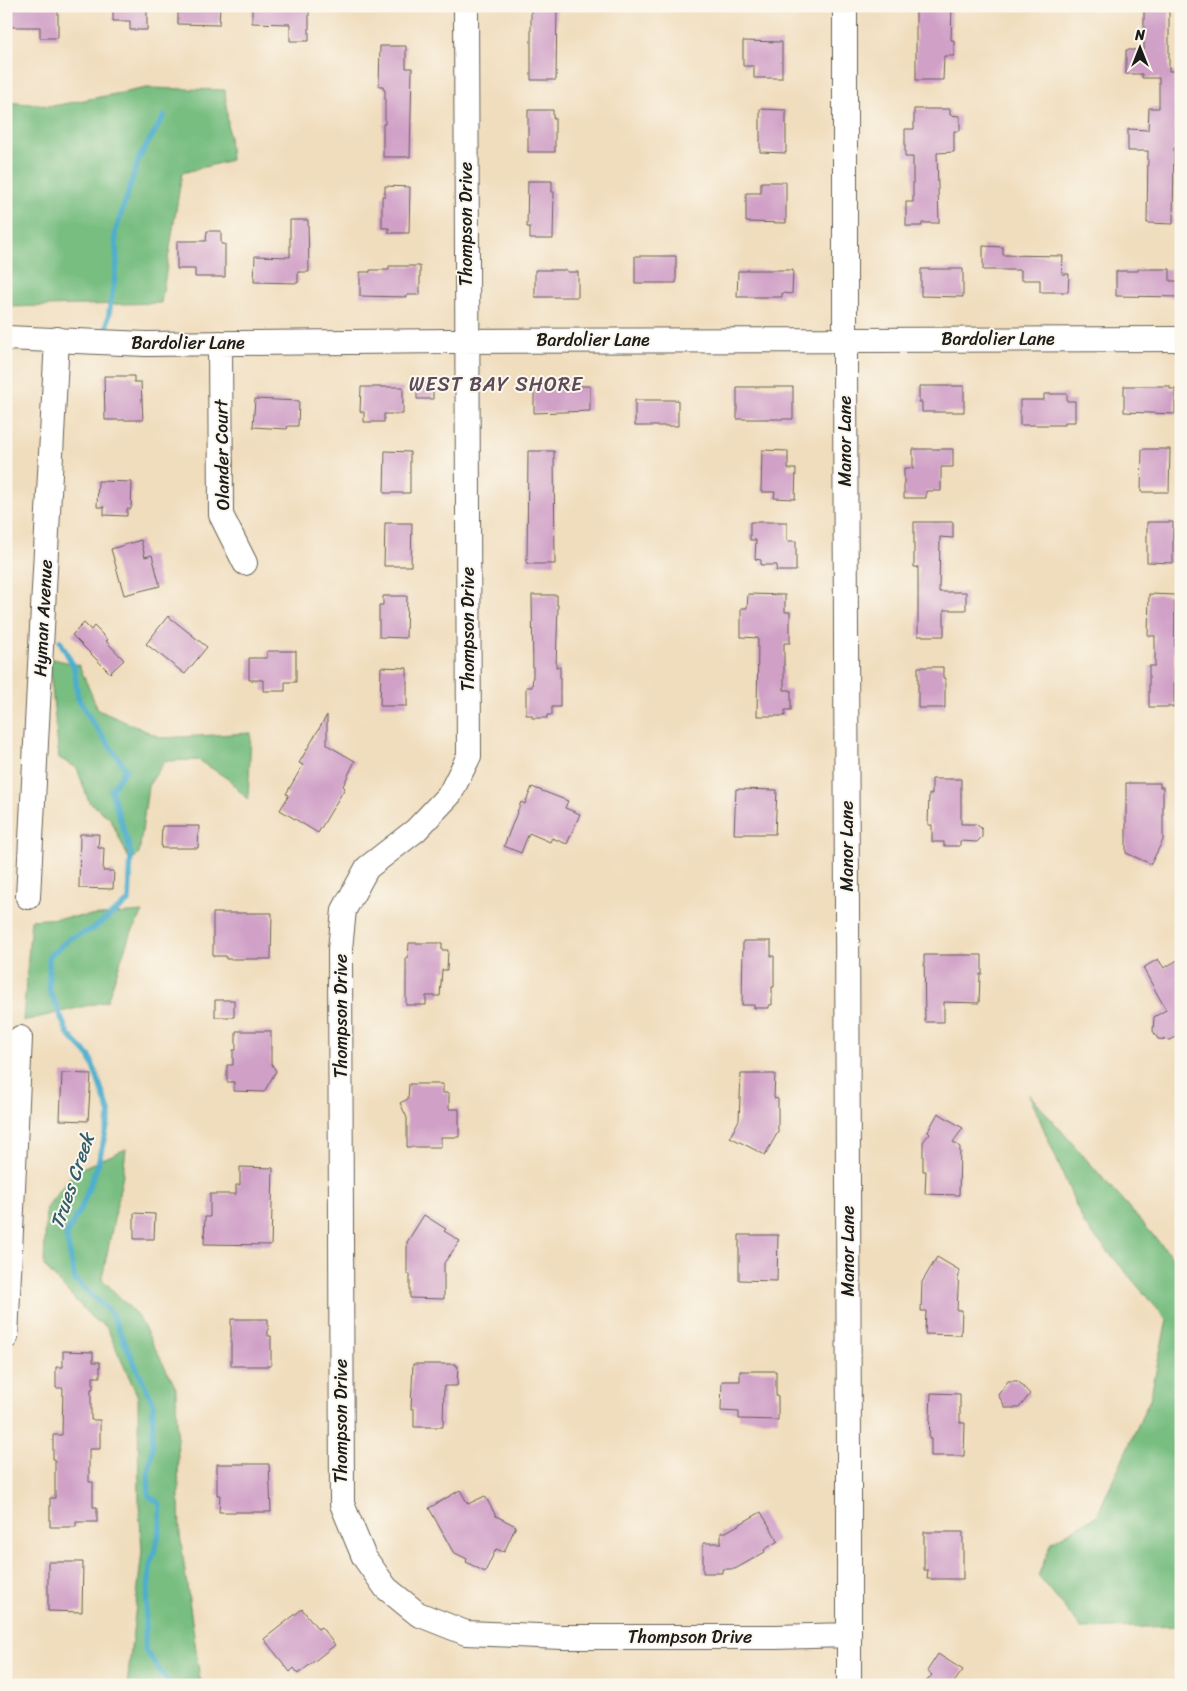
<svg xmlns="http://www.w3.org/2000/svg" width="1187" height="1691" font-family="Sriracha,sans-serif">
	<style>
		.forest { fill: #78be81; stroke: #4a6d4e }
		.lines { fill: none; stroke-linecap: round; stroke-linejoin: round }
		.stream { stroke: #4eaecd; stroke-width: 5.5 }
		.building { fill: #d0a0c7 }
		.minor-casing { stroke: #666054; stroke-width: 26 }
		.minor { stroke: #fff; stroke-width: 24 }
		.labels { text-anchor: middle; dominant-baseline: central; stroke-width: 4; stroke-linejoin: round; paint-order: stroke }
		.street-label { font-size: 18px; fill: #1c1c1c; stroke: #fbf7ec }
		.water-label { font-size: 19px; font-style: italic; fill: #325e6c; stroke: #fbf7ec }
		.quarter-label { font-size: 20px; letter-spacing: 1px; fill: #5b4a58; stroke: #fbf7ec }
	</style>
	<rect width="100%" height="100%" fill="#fbf7ec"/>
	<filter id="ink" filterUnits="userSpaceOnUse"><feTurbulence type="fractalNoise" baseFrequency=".02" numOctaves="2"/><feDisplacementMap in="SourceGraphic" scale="10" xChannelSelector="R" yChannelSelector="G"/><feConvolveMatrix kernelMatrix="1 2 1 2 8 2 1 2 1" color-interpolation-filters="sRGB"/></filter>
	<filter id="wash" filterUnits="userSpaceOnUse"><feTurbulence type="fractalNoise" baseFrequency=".0096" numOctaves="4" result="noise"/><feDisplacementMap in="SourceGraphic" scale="20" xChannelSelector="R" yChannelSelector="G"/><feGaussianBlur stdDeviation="1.12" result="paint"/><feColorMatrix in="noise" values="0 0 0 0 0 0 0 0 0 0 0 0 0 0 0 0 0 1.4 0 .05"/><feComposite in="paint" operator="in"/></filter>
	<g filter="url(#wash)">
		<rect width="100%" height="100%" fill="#f0ddbd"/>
		<path class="forest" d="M 147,88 L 225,90 L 231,160 L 182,173 L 161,303 L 6,307 L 6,102 L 53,106 Z
			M 49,658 L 79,665 L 98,710 L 162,738 L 251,733 L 248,800 L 228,779 L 199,760 L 165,761 L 148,786 L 139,854 L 130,861 L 110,818 L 89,802 L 77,768 L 59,758 Z
			M 143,912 L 129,937 L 107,1001 L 23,1021 L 31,920 Z
			M 1029,1094 L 1181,1267 L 1181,1623 L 1177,1626 L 1082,1629 L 1038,1576 L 1052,1542 L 1097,1515 L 1150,1399 L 1167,1320 L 1084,1224 Z
			M 126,1149 L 123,1174 L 102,1279 L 138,1316 L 176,1388 L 180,1535 L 200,1679 L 205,1685 L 127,1685 L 142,1551 L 139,1503 L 138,1397 L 106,1326 L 93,1319 L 44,1266 L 46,1208 L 75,1171 Z"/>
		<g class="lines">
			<path class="stream" d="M 107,326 L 117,263 L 115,233 L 139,158 L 164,116
				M 60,641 L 74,667 L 78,698 L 91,720 L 126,769 L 111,790 L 131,853 L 129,901 L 93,929 L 71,938 L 49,956 L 49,989 L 68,1034 L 90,1057 L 110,1114 L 98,1164 L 82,1206 L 66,1235 L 75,1280 L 111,1313 L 153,1403 L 152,1452 L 148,1474 L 149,1496 L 160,1504 L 160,1530 L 150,1567 L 145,1623 L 145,1650 L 170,1685"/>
		</g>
		<g id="blocks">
			<path class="building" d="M 6,6 L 58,6 L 58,38 L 40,38 L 40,27 L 6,27 Z
				M 113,6 L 147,6 L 147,30 L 130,30 L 130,21 L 113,21 Z
				M 178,6 L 220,6 L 219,25 L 178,24 Z
				M 252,6 L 309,6 L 309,41 L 290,41 L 290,24 L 252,23 Z
				M 531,6 L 557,6 L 556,80 L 531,80 Z
				M 916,6 L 952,6 L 951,40 L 954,40 L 954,56 L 944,56 L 943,80 L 916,80 Z
				M 1144,6 L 1169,6 L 1169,71 L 1175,71 L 1175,107 L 1176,107 L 1176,148 L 1174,148 L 1174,154 L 1173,224 L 1147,223 L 1148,151 L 1128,151 L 1128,129 L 1148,130 L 1149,108 L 1159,108 L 1159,78 L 1142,78 L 1142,74 L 1126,74 L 1126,50 L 1144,50 Z
				M 743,41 L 782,42 L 782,78 L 754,78 L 754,66 L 743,66 Z
				M 380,46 L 406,46 L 406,68 L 412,68 L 410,157 L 383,157 L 383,124 L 385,124 L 385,90 L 383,89 L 383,86 L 379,86 Z
				M 760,109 L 786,110 L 786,153 L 760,152 Z
				M 914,109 L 950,109 L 950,115 L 960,116 L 960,131 L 954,131 L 954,152 L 937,153 L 939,223 L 922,223 L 922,226 L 906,226 L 906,202 L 913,202 L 913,157 L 905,157 L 905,129 L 914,129 Z
				M 528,110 L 553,110 L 553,118 L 555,118 L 555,152 L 528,152 Z
				M 528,181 L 552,181 L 552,192 L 554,192 L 553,239 L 530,239 L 530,227 L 527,227 Z
				M 761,182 L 786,182 L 786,223 L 746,222 L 746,193 L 761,193 Z
				M 385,186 L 410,187 L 409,233 L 389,233 L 389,228 L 382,228 L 382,196 L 385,196 Z
				M 290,220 L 308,220 L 309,272 L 298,272 L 298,283 L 254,282 L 255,256 L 290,257 Z
				M 207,231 L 221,231 L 221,244 L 225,244 L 225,277 L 195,277 L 195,269 L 177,269 L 177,241 L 206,241 Z
				M 983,246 L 1003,247 L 1003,255 L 1063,256 L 1062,274 L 1069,274 L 1068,292 L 1040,292 L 1040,280 L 1021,280 L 1021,270 L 983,270 Z
				M 635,256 L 676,256 L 676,283 L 635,283 Z
				M 389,266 L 420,266 L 420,295 L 407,295 L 407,297 L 360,296 L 360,272 L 370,272 L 370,270 L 389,270 Z
				M 921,269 L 963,269 L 963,297 L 921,296 Z
				M 1138,269 L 1170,269 L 1170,281 L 1181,281 L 1181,297 L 1116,296 L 1116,271 L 1138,271 Z
				M 535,270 L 567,270 L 567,272 L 578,272 L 578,297 L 535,297 Z
				M 747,270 L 793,270 L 792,294 L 782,293 L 782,297 L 737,297 L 738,271 L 747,271 Z
				M 104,376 L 134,376 L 134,382 L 141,382 L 143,420 L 105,420 Z
				M 417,383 L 433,383 L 433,399 L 417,399 Z
				M 534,386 L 590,386 L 590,411 L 534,413 Z
				M 919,386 L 964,386 L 964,412 L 922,412 L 922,402 L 919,402 Z
				M 1124,386 L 1170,386 L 1170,389 L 1175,389 L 1175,414 L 1124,412 Z
				M 361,387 L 403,387 L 403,414 L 384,414 L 384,422 L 364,422 L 364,412 L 360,412 Z
				M 737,387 L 793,387 L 793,419 L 737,419 Z
				M 1044,394 L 1067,394 L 1067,401 L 1075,401 L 1075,422 L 1065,422 L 1065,425 L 1020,425 L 1020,400 L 1044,400 Z
				M 255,399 L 299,401 L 298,426 L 288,426 L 287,429 L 253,427 Z
				M 635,400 L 678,400 L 678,426 L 635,426 Z
				M 913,449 L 953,449 L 953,467 L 941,467 L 941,491 L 926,491 L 926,498 L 904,498 L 904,468 L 913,468 Z
				M 1142,449 L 1170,449 L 1169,492 L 1141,492 Z
				M 762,450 L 788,451 L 788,469 L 796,469 L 795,499 L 774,498 L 775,492 L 761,492 Z
				M 385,451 L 410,452 L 410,493 L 384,493 Z
				M 528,451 L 554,451 L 555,564 L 527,564 Z
				M 98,481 L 132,482 L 131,509 L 127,509 L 127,516 L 104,515 L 104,507 L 97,507 Z
				M 750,522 L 787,522 L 787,541 L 796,541 L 796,571 L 776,571 L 777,565 L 761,565 L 761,560 L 755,559 L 756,540 L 750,540 Z
				M 914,522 L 953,522 L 953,538 L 940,537 L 939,592 L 966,592 L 966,610 L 944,610 L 944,636 L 918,636 L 918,567 L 914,567 Z
				M 1147,522 L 1173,522 L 1173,563 L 1147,562 Z
				M 385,523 L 412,523 L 411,566 L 384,566 Z
				M 141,540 L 145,557 L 152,555 L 160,586 L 124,595 L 111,549 Z
				M 748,594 L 785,595 L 785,612 L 790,612 L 790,643 L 784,643 L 784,690 L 791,690 L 791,710 L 785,710 L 785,716 L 757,716 L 758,638 L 741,637 L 741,608 L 747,608 Z
				M 1149,594 L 1175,595 L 1174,707 L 1149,707 L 1149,666 L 1155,666 L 1155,636 L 1148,636 Z
				M 532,595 L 557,595 L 557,605 L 558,605 L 556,667 L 560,667 L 560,707 L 552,707 L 552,715 L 547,715 L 547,718 L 532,718 L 532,715 L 526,715 L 526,687 L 532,687 L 533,674 Z
				M 383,596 L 407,596 L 406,638 L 379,637 L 379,605 L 383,605 Z
				M 168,616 L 207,647 L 185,674 L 146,644 Z
				M 84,623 L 91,630 L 94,626 L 108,640 L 106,641 L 124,660 L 110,673 L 72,635 Z
				M 267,651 L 296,651 L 296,682 L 285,682 L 285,691 L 263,691 L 263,680 L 249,680 L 249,658 L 267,658 Z
				M 381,667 L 407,668 L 407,706 L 380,706 Z
				M 918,667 L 943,667 L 943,678 L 945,678 L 945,708 L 918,708 Z
				M 327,715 L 327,745 L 355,761 L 343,786 L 345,788 L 318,833 L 280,810 L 289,795 L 286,794 L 303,765 L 299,763 Z
				M 932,779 L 961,779 L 961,824 L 976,824 L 982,829 L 982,837 L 977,842 L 960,841 L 960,846 L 944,846 L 944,842 L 932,842 L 932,825 L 928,825 L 929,794 L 932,794 Z
				M 1126,783 L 1160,783 L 1160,787 L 1163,787 L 1163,840 L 1151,864 L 1126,853 Z
				M 532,787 L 568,801 L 565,808 L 580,814 L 567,844 L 552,838 L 550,842 L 529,833 L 521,853 L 504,846 L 521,802 L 525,804 Z
				M 736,789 L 777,790 L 775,834 L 734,834 Z
				M 162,826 L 199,826 L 198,848 L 161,848 Z
				M 80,834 L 99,834 L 98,848 L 104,848 L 103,871 L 114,871 L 113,889 L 79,888 Z
				M 213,913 L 272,913 L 271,959 L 226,959 L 226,956 L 213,956 Z
				M 743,941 L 771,941 L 771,956 L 774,956 L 774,987 L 772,987 L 772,1005 L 769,1005 L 769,1008 L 754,1008 L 754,1005 L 742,1005 Z
				M 409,943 L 442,943 L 442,950 L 448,950 L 447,970 L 442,970 L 440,996 L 426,996 L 426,1005 L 406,1005 L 406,958 L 408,958 Z
				M 924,955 L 982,955 L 982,974 L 980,974 L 979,1003 L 944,1002 L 944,1022 L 925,1022 Z
				M 1181,958 L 1181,1035 L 1170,1040 L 1158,1039 L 1153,1031 L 1154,1017 L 1166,1010 L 1143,968 L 1158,959 L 1164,968 Z
				M 215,1000 L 234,1000 L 234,1017 L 215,1017 Z
				M 236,1031 L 271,1031 L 271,1063 L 276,1071 L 264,1092 L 234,1091 L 234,1082 L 227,1082 L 227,1065 L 233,1065 L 233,1050 L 236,1050 Z
				M 62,1073 L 91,1074 L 88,1121 L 60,1120 Z
				M 741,1074 L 775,1074 L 774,1098 L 778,1099 L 778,1132 L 765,1155 L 730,1137 L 739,1120 Z
				M 409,1084 L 443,1084 L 443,1093 L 449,1093 L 449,1109 L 459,1109 L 459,1137 L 441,1137 L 441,1147 L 407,1147 L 407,1118 L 400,1103 L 408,1099 Z
				M 938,1113 L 963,1128 L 953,1142 L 960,1147 L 959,1195 L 925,1194 L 926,1171 L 923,1171 L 923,1142 L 930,1133 L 928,1131 Z
				M 240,1167 L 273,1168 L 271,1245 L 204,1244 L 205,1217 L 210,1217 L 210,1194 L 236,1194 L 236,1185 L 240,1185 Z
				M 134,1213 L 155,1214 L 154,1239 L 134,1239 Z
				M 424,1215 L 446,1229 L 444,1231 L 460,1241 L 444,1263 L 444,1299 L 410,1298 L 410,1274 L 407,1274 L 407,1242 Z
				M 739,1235 L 778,1235 L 777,1281 L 739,1280 Z
				M 937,1257 L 959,1270 L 957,1310 L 962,1310 L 961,1335 L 925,1334 L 926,1311 L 921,1311 L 922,1282 Z
				M 231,1319 L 268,1319 L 268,1336 L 271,1336 L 271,1366 L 231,1366 Z
				M 63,1351 L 93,1352 L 93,1362 L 100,1362 L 100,1377 L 93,1377 L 93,1389 L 91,1389 L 91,1420 L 100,1420 L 100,1449 L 89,1449 L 89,1482 L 93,1482 L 93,1507 L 97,1507 L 97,1522 L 76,1522 L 76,1527 L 50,1527 L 50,1498 L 55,1498 L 55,1459 L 53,1459 L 53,1435 L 62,1435 L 63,1388 L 56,1388 L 56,1367 L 63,1367 Z
				M 413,1364 L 456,1364 L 456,1366 L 458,1366 L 457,1386 L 444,1386 L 443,1427 L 414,1427 L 414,1409 L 411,1409 Z
				M 740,1371 L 776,1371 L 776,1396 L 778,1396 L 778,1420 L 739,1419 L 739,1412 L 721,1411 L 722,1381 L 740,1381 Z
				M 1008,1381 L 1018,1381 L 1030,1394 L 1019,1408 L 1006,1408 L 998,1395 Z
				M 931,1393 L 960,1394 L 960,1423 L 965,1423 L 964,1456 L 931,1456 L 931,1439 L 929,1439 Z
				M 217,1464 L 269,1464 L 271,1512 L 219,1512 L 220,1495 L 217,1495 Z
				M 460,1490 L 468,1504 L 485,1496 L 496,1516 L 516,1526 L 504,1552 L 496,1549 L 485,1572 L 466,1562 L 467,1559 L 453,1552 L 429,1508 Z
				M 761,1512 L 778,1541 L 764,1550 L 765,1552 L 735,1569 L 722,1569 L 722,1573 L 703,1573 L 703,1543 L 721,1543 L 721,1532 L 726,1532 Z
				M 924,1532 L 963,1532 L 963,1579 L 927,1579 L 928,1570 L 924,1570 Z
				M 48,1562 L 83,1562 L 82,1612 L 48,1611 Z
				M 302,1609 L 318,1629 L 321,1627 L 335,1645 L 298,1674 L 294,1668 L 290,1672 L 264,1639 Z
				M 938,1654 L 963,1670 L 952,1685 L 923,1685 L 932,1675 L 927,1671 Z"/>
		</g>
	</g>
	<g filter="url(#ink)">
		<use href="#blocks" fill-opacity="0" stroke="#666054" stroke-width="1"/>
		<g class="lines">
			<defs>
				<path id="minor" d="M 466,6 L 469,756 L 450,794 L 416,830 L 367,868 L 344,910 L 340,949 L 342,1504 L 364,1557 L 386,1588 L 418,1614 L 466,1633 L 562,1637 L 775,1637 L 848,1635
					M 845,6 L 845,361 L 849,1454 L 849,1685
					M 6,338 L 146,344 L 451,341 L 1181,339
					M 220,343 L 221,515 L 245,563
					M 28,897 L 57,339
					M 6,1337 L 20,1038"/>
			</defs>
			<use href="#minor" class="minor-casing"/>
			<use href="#minor" class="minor"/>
		</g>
	</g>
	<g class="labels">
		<g class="street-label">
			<text transform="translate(466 224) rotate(-90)">Thompson Drive</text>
			<text x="998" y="339">Bardolier Lane</text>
			<text x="593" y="340">Bardolier Lane</text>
			<text x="188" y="343">Bardolier Lane</text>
			<text transform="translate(845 441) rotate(-90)">Manor Lane</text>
			<text transform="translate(222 455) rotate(-91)">Olander Court</text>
			<text transform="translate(43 618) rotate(-87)">Hyman Avenue</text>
			<text transform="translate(468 629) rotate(-90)">Thompson Drive</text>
			<text transform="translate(847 846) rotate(-90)">Manor Lane</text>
			<text transform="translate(341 1016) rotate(-90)">Thompson Drive</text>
			<text transform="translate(848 1251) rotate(-90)">Manor Lane</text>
			<text transform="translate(341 1421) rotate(-90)">Thompson Drive</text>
			<text x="690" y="1637">Thompson Drive</text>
		</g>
		<g class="water-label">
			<text transform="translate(72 1181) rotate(-71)">Trues Creek</text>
		</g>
		<g class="quarter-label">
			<text x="496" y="384">WEST BAY SHORE</text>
		</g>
	</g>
	<rect width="1187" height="1691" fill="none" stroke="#fbf7ec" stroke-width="25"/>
	<g transform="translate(1140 48)" stroke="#fbf7ec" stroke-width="4" paint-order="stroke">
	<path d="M0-4L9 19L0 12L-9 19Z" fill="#1c1c1c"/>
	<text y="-8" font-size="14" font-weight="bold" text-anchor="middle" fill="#1c1c1c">N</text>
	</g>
</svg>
